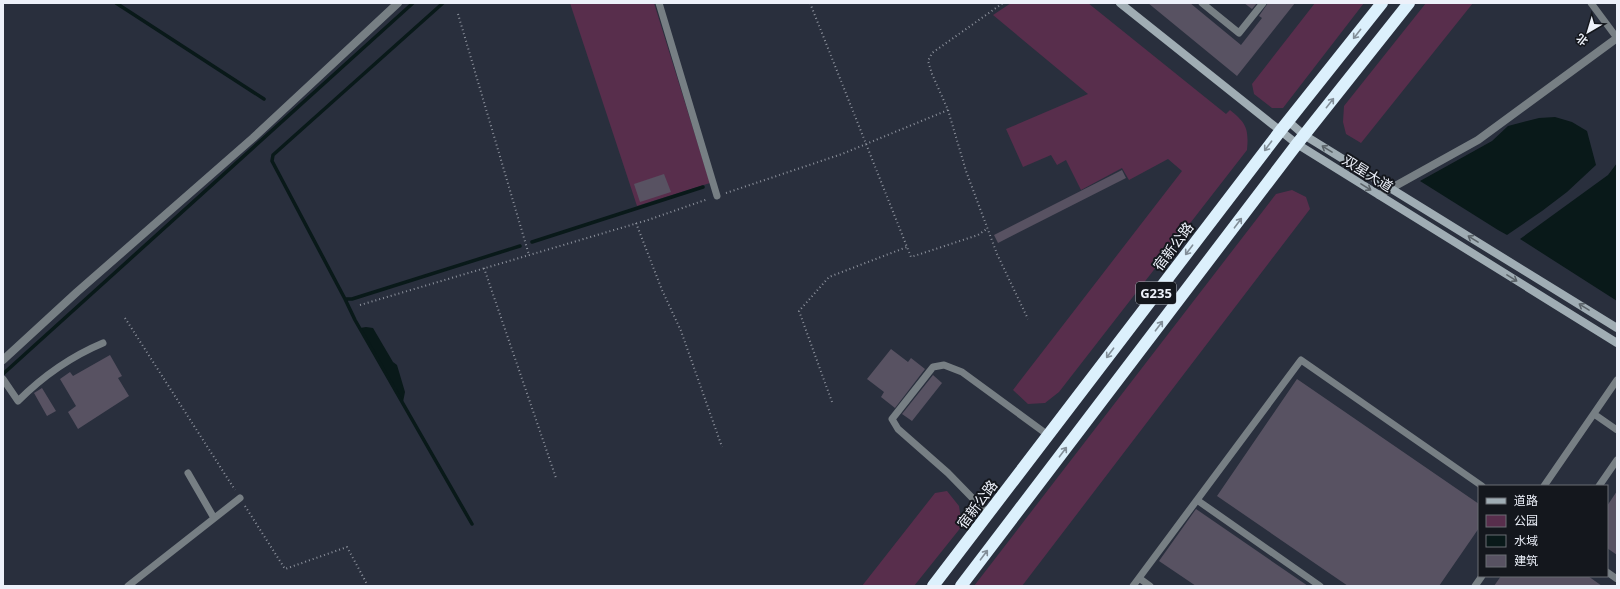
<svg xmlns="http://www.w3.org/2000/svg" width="1620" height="589" font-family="'Noto Sans','Noto Sans SC',sans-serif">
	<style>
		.green { fill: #582e4c }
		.water { fill: #091919 }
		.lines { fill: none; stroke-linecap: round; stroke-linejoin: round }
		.stream { stroke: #091919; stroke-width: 3.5 }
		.building { fill: #585262 }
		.path { stroke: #8d929d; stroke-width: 2; stroke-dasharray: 1 3; stroke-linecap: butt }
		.lane { stroke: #777f84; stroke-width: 7 }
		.street { stroke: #777f84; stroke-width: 8 }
		.secondary { stroke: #a0adb4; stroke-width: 8 }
		.highway { stroke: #dcf0fc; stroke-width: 12 }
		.oneway { stroke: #828e98 }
		.oneway2 { stroke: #5a6268 }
		.labels { text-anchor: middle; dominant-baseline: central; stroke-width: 4; stroke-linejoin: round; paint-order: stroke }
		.shield { fill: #14171d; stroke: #acb0b8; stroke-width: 1 }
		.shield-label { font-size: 13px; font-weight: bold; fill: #edf1fa }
		.street-label { font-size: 14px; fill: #edf1fa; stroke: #14171d }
	</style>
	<rect width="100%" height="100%" fill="#292f3d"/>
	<path class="green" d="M 570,3 L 654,3 L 710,183 L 637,206 Z
		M 1011,3 L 1088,3 L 1226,114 L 1230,110 C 1246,123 1249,128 1247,150 L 1059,392 L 1045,403 L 1028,404 L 1013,390 L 1182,171 L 1168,159 L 1129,180 L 1122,168 L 1081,190 L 1066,160 L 1057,165 L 1051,155 L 1023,167 L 1006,129 L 1088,94 L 993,15 Z
		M 1315,3 L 1364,3 L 1283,108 L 1272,108 L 1254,94 L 1252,84 Z
		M 1426,3 L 1473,3 L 1361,143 L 1346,134 L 1343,122 L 1344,106 Z
		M 1292,190 L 1306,197 L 1310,209 L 1022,586 L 974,586 L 1276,194 Z
		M 947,491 L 959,506 L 962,526 L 914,586 L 862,586 L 935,493 Z"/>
	<path class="water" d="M 1555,117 L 1572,122 L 1587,131 L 1596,165 L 1567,192 L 1542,211 L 1507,235 L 1498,230 L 1420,181 L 1492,141 L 1508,126 L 1539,118 Z
		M 1617,163 L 1617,301 L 1520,239 L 1608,175 Z
		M 366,327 L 373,328 L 393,362 L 397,365 L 405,392 L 403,402 L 360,328 Z"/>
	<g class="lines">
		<path class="stream" d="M 116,3 L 264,99
			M 443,3 L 273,155 L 272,161 L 345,299 L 352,299 L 520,246
			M 532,242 L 703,187
			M 345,299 L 355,320 L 472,524
			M 3,374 L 413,3"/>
	</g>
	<path class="building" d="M 1148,3 L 1190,3 L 1241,45 L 1262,18 L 1259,16 L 1268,3 L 1295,3 L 1237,76 Z
		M 1244,3 L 1257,3 L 1252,9 Z
		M 1122,170 L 1126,178 L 998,243 L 994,235 Z
		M 664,174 L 671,192 L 640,202 L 634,184 Z
		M 891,349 L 908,362 L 911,358 L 925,369 L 895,408 L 881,397 L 884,392 L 867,379 Z
		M 110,355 L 122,376 L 118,378 L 129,396 L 78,429 L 68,412 L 76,406 L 60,379 L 70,372 L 73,376 Z
		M 933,375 L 942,383 L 912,421 L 902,414 Z
		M 1297,379 L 1479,504 L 1479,528 L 1439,586 L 1348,586 L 1217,496 Z
		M 42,388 L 56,411 L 47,416 L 34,393 Z
		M 1617,491 L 1617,555 L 1607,548 L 1607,506 Z
		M 1196,509 L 1308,586 L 1196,586 L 1159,561 Z
		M 1501,576 L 1588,576 L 1602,586 L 1494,586 Z"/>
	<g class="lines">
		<path class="path" d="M 810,3 L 911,257 L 978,235 L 988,228
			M 458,14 L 529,255
			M 948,110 L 966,171 L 997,254 L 1028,319
			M 726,193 L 842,154 L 948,110 L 932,74 L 928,61 L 932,53 L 1003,3
			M 636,223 L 662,290 L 681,331 L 722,447
			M 484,268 L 556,478
			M 360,305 L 648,220 L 708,199
			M 125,318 L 235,490
			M 832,402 L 799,311 L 829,277 L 907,247
			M 245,506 L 285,569 L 347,547 L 368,586"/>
		<path class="lane" d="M 659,3 L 717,196
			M 1202,3 L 1239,33 L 1263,3
			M 1591,3 L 1617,38
			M 3,379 L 18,401 C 42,377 72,356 103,343
			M 1594,414 L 1617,430
			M 188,473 L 214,518
			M 1544,486 L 1617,380
			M 1599,486 L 1617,460
			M 1197,500 L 1320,586
			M 988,514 L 948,473 L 898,429 L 892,419 L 933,367 L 944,365 L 962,372 L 1048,435
			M 1607,572 L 1617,579
			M 1139,578 L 1150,586
			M 128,586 L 240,498
			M 1133,586 L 1301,360 L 1482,486
			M 1475,586 L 1482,576"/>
		<path class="street" d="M 1379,195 L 1478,140 L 1617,38
			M 3,360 L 77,292 L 253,138 L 398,3"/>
		<path class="secondary" d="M 1120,3 L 1297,144 L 1617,343
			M 1288,121 L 1304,135 L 1617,328"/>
		<path class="highway" d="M 933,586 L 1281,130 L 1382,3
			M 961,586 L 1297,144 L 1409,3"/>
	</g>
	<defs><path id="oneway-shaft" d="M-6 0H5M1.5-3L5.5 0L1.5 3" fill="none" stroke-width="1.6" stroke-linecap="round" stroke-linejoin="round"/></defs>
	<g class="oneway">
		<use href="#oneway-shaft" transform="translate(1357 34) rotate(128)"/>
		<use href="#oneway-shaft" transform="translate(1330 103) rotate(-52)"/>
		<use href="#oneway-shaft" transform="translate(1268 146) rotate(127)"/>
		<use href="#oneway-shaft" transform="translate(1238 223) rotate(-53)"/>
		<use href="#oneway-shaft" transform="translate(1189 250) rotate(127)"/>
		<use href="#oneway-shaft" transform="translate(1159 326) rotate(-53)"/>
		<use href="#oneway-shaft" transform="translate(1110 353) rotate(127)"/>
		<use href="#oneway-shaft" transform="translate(1063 452) rotate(-53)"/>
		<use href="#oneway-shaft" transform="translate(984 555) rotate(-53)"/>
	</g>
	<g class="oneway2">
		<use href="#oneway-shaft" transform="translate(1327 149) rotate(-148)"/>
		<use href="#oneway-shaft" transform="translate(1366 187) rotate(32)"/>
		<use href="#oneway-shaft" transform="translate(1473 239) rotate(-148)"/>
		<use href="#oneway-shaft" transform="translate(1512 278) rotate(32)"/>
		<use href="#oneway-shaft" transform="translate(1584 307) rotate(-148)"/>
	</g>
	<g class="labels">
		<rect class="shield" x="1136" y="282" width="40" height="22" rx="3"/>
		<g class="shield-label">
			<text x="1156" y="293">G235</text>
		</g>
		<g class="street-label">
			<text transform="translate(1368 173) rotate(32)">双星大道</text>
			<text transform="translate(1173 246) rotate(-53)">宿新公路</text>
			<text transform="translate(977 504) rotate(-53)">宿新公路</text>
		</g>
	</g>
	<rect width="1620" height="589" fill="none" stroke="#edf1fa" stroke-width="8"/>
	<rect x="1478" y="485" width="130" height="92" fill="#14171d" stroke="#6b6e75"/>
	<rect x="1486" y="498" width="20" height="6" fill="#a0adb4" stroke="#6b6e75"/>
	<text x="1514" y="505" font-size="12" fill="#edf1fa">道路</text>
	<rect x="1486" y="515" width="20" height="12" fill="#582e4c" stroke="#6b6e75"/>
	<text x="1514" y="525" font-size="12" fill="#edf1fa">公园</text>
	<rect x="1486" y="535" width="20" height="12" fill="#091919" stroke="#6b6e75"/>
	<text x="1514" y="545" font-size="12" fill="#edf1fa">水域</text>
	<rect x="1486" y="555" width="20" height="12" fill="#585262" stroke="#6b6e75"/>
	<text x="1514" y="565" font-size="12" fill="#edf1fa">建筑</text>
	<g transform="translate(1588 32) rotate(218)" stroke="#14171d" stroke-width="3" paint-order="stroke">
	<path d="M0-3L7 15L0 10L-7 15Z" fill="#edf1fa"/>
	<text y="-6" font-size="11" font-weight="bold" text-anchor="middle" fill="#edf1fa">北</text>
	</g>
</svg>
